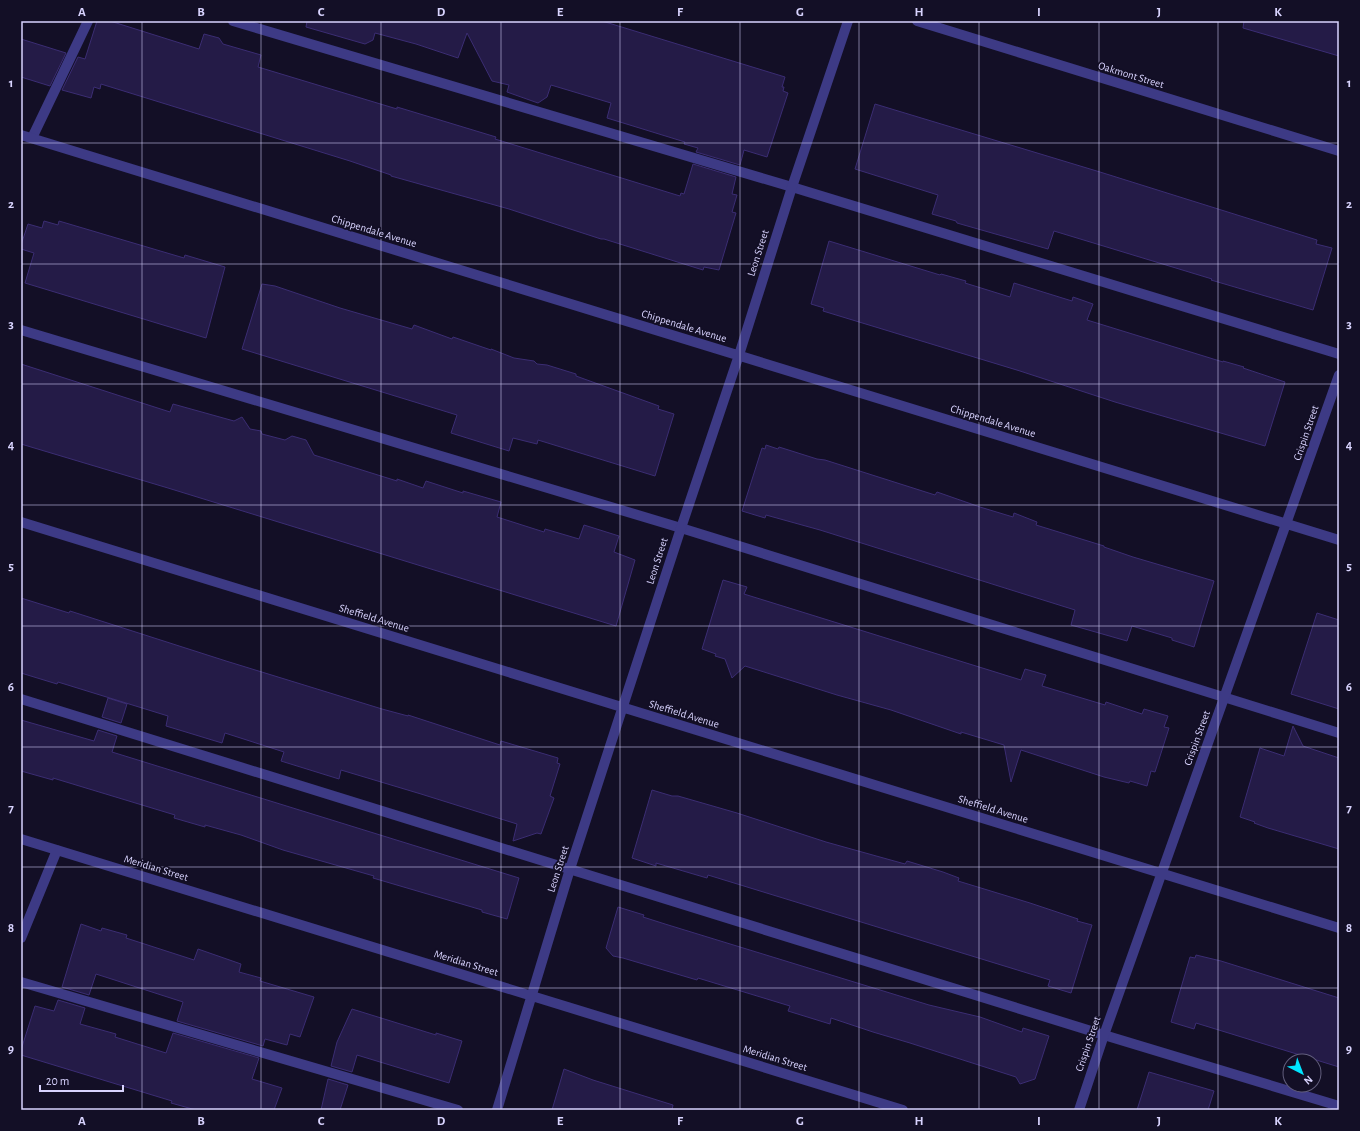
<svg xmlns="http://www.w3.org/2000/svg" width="1360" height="1131" font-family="'Alegreya Sans',sans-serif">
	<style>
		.building { fill: #241b47; stroke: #3b2d73 }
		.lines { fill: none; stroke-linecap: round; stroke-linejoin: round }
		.service { stroke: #3d3a85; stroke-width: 10 }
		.minor { stroke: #3d3a85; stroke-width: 10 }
		.grid { fill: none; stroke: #d9d4ff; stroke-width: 1; stroke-opacity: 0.55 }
		.labels { text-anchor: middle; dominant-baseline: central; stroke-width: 3.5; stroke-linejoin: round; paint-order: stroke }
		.street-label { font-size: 11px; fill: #d9d4ff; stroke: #130f26 }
		.neatline { fill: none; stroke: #d9d4ff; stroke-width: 1.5 }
		.grid-label { font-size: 13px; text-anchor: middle; font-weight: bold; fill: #d9d4ff }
	</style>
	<rect width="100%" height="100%" fill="#130f26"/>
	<path class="building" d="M 97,21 L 110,21 L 199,49 L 204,34 L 219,38 L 223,44 L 261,55 L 258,67 L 397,109 L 397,107 L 496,137 L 495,139 L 680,196 L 681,193 L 684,194 L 693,164 L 736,177 L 732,194 L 737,195 L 732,212 L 736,213 L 719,270 L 704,267 L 703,270 L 604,239 L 601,239 L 509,209 L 391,176 L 391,175 L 350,161 L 101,84 L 100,89 L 94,87 L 91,98 L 62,90 L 78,57 L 85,59 Z
		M 307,21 L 602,21 L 785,77 L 782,87 L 784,87 L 783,91 L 788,93 L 767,157 L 744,150 L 740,165 L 696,152 L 698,148 L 684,144 L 685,142 L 607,118 L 611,103 L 551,85 L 547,97 L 538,103 L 507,92 L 509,85 L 492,81 L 467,33 L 458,58 L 416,44 L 375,33 L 373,40 L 365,44 L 306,27 Z
		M 1244,21 L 1339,21 L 1339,56 L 1243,28 Z
		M 21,39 L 66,53 L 50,86 L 21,77 Z
		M 875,104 L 1100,172 L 1317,240 L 1316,244 L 1332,248 L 1313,310 L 1211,280 L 1212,279 L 1054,231 L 1048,249 L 957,223 L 956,221 L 932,214 L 938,195 L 855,169 Z
		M 44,221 L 58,225 L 59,221 L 184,258 L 185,255 L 225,267 L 206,338 L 25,283 L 34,253 L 21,249 L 21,245 L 28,224 L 42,228 Z
		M 829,241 L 940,275 L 941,274 L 966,281 L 965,283 L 1010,297 L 1014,283 L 1072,301 L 1073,297 L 1093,304 L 1087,320 L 1223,362 L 1223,361 L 1244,367 L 1243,368 L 1285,382 L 1265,446 L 1115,402 L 1020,371 L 823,311 L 824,308 L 811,304 Z
		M 262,284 L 275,286 L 340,308 L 412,329 L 414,325 L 452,339 L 453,337 L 491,350 L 491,349 L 514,358 L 534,361 L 537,364 L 547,365 L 576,374 L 576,376 L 659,406 L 658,409 L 674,414 L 655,476 L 538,440 L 537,444 L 513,438 L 509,451 L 451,433 L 457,415 L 242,349 Z
		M 21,364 L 170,412 L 173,404 L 234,421 L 242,417 L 250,429 L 261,431 L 262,434 L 285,440 L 292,436 L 306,440 L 314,455 L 397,481 L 397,479 L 423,488 L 426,481 L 463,493 L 463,491 L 501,502 L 497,517 L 544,532 L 545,529 L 579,539 L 584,525 L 619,536 L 614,552 L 635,560 L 616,626 L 168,488 L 21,444 Z
		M 766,445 L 778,449 L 779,447 L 817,459 L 825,460 L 935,495 L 937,492 L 980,507 L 1013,517 L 1014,513 L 1037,522 L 1036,525 L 1104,546 L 1104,547 L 1133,557 L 1214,581 L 1194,647 L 1172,640 L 1172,638 L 1132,626 L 1127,641 L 1071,625 L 1075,610 L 820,530 L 766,515 L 765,518 L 742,511 L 762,448 L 765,449 Z
		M 723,580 L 747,587 L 744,594 L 1021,680 L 1025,669 L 1046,675 L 1042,686 L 1105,705 L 1106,702 L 1142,714 L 1144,709 L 1168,716 L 1164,727 L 1169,728 L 1155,772 L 1151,771 L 1147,786 L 1130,781 L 1129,783 L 1104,777 L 1021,750 L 1011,782 L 1004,745 L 961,732 L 961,734 L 891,710 L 837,695 L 745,666 L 732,678 L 725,659 L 715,656 L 716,654 L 702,649 Z
		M 21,598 L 69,613 L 70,611 L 226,661 L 382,709 L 408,716 L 408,715 L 500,745 L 501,741 L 558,758 L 557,763 L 560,764 L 550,796 L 554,798 L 541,834 L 537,833 L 513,841 L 517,824 L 421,794 L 341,770 L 339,779 L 281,761 L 284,752 L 225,733 L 222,743 L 176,729 L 166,726 L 168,716 L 58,682 L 57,684 L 21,673 Z
		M 1317,613 L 1339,620 L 1339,709 L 1291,694 Z
		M 108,698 L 127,704 L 121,723 L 102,717 Z
		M 21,720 L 94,741 L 98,730 L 117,736 L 112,752 L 519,878 L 507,919 L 482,912 L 482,910 L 373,878 L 374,876 L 283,850 L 241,835 L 205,825 L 205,827 L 174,818 L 175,815 L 53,778 L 53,780 L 21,771 Z
		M 1293,726 L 1303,746 L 1339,758 L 1339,849 L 1268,828 L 1254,823 L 1255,822 L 1240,817 L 1260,748 L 1284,756 Z
		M 652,790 L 672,796 L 678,796 L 737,813 L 826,842 L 905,864 L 907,861 L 943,872 L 959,878 L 958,881 L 1030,903 L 1078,919 L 1077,921 L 1092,925 L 1071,993 L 1048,986 L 1050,980 L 708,875 L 707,878 L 656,863 L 656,866 L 632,858 Z
		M 618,907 L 644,915 L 643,917 L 665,924 L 929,1005 L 980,1017 L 1022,1032 L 1023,1028 L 1049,1036 L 1035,1079 L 1020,1084 L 1016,1077 L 910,1043 L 873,1032 L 831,1018 L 830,1024 L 788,1011 L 790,1006 L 698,978 L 697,980 L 623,958 L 613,956 L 606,948 Z
		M 81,924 L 101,931 L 102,928 L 127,935 L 126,938 L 194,960 L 198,949 L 241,964 L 239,972 L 261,978 L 260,981 L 314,997 L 300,1037 L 290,1034 L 287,1045 L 265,1039 L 263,1046 L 177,1021 L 183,1002 L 96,974 L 89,995 L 62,987 Z
		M 1196,955 L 1221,961 L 1339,998 L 1339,1067 L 1196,1023 L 1194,1029 L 1171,1022 L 1190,957 L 1195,958 Z
		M 58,1000 L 85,1008 L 80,1024 L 116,1034 L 115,1037 L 166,1053 L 173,1033 L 259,1058 L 252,1079 L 282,1088 L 274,1110 L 196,1110 L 171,1103 L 172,1101 L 21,1055 L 21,1050 L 35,1006 L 54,1011 Z
		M 352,1009 L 436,1035 L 436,1033 L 462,1041 L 449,1083 L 357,1055 L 352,1072 L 331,1066 L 337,1042 Z
		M 564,1069 L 593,1080 L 673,1105 L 672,1110 L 552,1110 Z
		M 1149,1072 L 1214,1091 L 1208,1110 L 1137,1110 Z
		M 328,1079 L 348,1085 L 340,1110 L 321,1110 Z"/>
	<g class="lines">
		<path class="service" d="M 233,21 L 792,187 L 1339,354
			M 32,138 L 88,21
			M 21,330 L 681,528 L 1339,733
			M 21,699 L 1104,1035 L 1339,1106
			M 21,982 L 458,1110"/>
		<path class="minor" d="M 917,21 L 1339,151
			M 21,135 L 1339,540
			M 21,522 L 1339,928
			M 21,839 L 903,1110
			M 21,938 L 57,850
			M 497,1110 L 570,869 L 681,528 L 739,355 L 792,187 L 848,21
			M 1079,1110 L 1104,1035 L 1339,375"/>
	</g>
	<path class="grid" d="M 142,21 L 142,1110M 261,21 L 261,1110M 381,21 L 381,1110M 501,21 L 501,1110M 620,21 L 620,1110M 740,21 L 740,1110M 859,21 L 859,1110M 979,21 L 979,1110M 1099,21 L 1099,1110M 1218,21 L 1218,1110M 21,143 L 1339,143M 21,264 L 1339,264M 21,384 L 1339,384M 21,505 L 1339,505M 21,626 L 1339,626M 21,747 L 1339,747M 21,867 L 1339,867M 21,988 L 1339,988"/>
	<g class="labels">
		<g class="street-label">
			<text transform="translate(1131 75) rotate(17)">Oakmont Street</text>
			<text transform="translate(374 231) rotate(17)">Chippendale Avenue</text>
			<text transform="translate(758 253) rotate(-72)">Leon Street</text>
			<text transform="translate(684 326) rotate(17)">Chippendale Avenue</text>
			<text transform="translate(993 421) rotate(17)">Chippendale Avenue</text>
			<text transform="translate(1306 433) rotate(-71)">Crispin Street</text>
			<text transform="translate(657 561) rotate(-72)">Leon Street</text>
			<text transform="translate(374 618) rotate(17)">Sheffield Avenue</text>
			<text transform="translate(684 714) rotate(17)">Sheffield Avenue</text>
			<text transform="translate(1197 738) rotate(-70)">Crispin Street</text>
			<text transform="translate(993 809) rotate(17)">Sheffield Avenue</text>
			<text transform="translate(156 868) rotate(17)">Meridian Street</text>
			<text transform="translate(558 869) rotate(-72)">Leon Street</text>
			<text transform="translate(466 963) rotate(17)">Meridian Street</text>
			<text transform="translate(1088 1044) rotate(-71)">Crispin Street</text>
			<text transform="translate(775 1058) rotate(17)">Meridian Street</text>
		</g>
	</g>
	<rect width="1360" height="1131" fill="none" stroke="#130f26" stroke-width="44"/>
	<g transform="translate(1302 1073) rotate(138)"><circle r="19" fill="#130f26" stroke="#625e7d"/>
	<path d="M0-3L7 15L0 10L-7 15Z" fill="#00e5ff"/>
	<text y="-6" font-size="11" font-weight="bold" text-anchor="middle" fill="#d9d4ff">N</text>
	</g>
	<path d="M40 1085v6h83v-6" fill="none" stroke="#d9d4ff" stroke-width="2"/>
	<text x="46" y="1085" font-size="12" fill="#d9d4ff" stroke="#130f26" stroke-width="3" paint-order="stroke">20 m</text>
	<rect x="22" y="22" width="1316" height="1087" class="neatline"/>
	<g class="grid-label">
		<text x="82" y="16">A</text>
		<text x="201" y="16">B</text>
		<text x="321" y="16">C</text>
		<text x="441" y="16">D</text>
		<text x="560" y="16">E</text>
		<text x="680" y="16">F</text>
		<text x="800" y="16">G</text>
		<text x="919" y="16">H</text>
		<text x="1039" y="16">I</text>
		<text x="1159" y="16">J</text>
		<text x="1278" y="16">K</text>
		<text x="11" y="87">1</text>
		<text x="1349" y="87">1</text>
		<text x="11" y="208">2</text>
		<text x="1349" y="208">2</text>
		<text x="11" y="328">3</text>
		<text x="1349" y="328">3</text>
		<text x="11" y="449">4</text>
		<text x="1349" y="449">4</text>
		<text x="11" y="570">5</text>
		<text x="1349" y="570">5</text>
		<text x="11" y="691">6</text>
		<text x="1349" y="691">6</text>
		<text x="11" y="812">7</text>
		<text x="1349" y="812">7</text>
		<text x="11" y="932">8</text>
		<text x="1349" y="932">8</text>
		<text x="11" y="1053">9</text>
		<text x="1349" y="1053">9</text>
		<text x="82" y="1125">A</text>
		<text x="201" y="1125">B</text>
		<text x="321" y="1125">C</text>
		<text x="441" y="1125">D</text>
		<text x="560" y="1125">E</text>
		<text x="680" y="1125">F</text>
		<text x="800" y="1125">G</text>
		<text x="919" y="1125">H</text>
		<text x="1039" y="1125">I</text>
		<text x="1159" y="1125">J</text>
		<text x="1278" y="1125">K</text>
	</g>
</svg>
